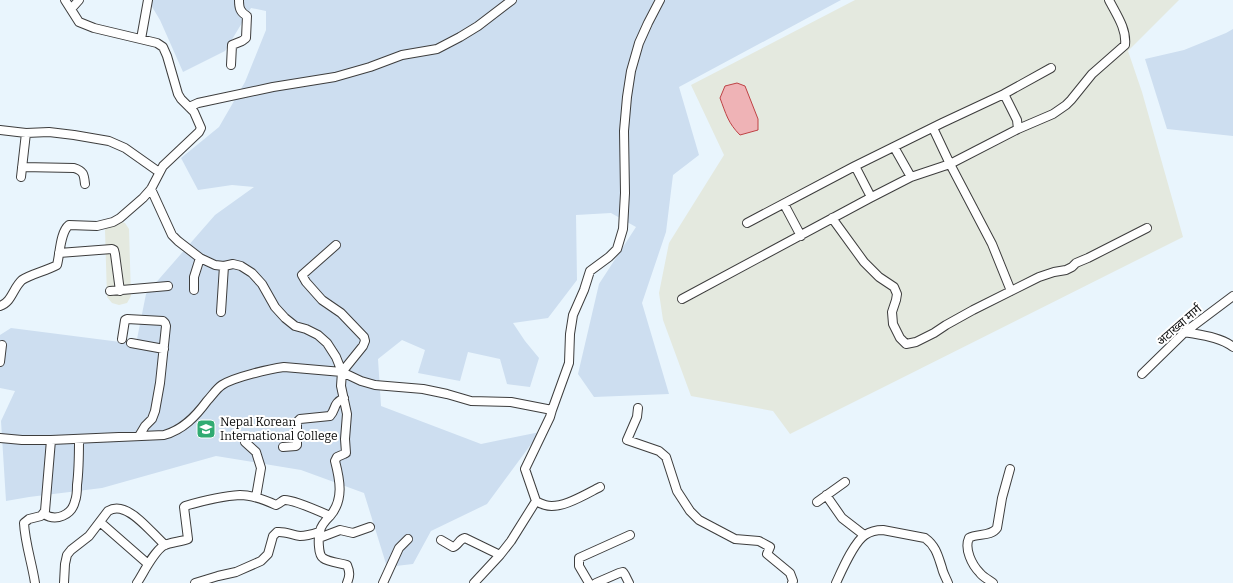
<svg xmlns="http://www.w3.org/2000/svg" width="1233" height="583" font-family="Bitter,'Noto Sans Devanagari',serif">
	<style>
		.industrial { fill: #e4e9df }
		.farmland { fill: #cddef0 }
		.water { fill: #efb3b6; stroke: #be4245 }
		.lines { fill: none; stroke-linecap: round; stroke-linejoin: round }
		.minor-casing { stroke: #3d3d3d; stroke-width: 10 }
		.minor { stroke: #fff; stroke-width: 8 }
		.labels { text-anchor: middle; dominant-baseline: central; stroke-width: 4; stroke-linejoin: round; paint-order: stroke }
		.street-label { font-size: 12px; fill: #0a0a0a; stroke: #fff }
		.poi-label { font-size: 12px; fill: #0a0a0a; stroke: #fff; text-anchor: start }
	</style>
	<rect width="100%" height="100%" fill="#e9f5fd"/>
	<path class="industrial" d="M 855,0 L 1179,0 L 1128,51 L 1142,92 L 1183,237 L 790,434 L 773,411 L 691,396 L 663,320 L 659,293 L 669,243 L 724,155 L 691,85 Z
		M 117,221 L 125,223 L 129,229 L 131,296 L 127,303 L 119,305 L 112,303 L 107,297 L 105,230 L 109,224 Z"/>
	<path class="farmland" d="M 148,0 L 841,0 L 679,87 L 699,155 L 673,175 L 666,232 L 642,303 L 669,394 L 594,397 L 578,374 L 599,284 L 636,227 L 611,213 L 576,215 L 577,280 L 548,318 L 513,323 L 525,341 L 539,358 L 530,387 L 507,384 L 500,359 L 468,352 L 460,381 L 418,373 L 425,350 L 402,340 L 378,359 L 381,406 L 481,444 L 540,432 L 487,504 L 431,531 L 413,564 L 387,567 L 364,493 L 301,470 L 216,456 L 102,488 L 29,497 L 6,501 L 1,421 L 15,391 L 0,388 L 0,335 L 11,328 L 136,344 L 146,294 L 215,215 L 254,187 L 232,185 L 198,190 L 181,158 L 219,127 L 245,82 L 266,30 L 266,11 L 251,8 L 225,51 L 183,72 L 160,20 Z
		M 1233,29 L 1233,136 L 1167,129 L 1145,59 L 1184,50 L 1226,33 Z"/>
	<path class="water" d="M 737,83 L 745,86 L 758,119 L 758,130 L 740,135 C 728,123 726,114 720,98 L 725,86 Z"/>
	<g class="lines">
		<defs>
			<path id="minor" d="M 71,9 L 79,0
				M 141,39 L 148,0
				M 231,65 L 232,45 L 242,41 L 246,38 L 247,16 C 240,12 239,8 239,0
				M 1004,94 L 1017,120 L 1018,129 L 1053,114 L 1066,105 L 1071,100 L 1092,74 L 1125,45 C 1127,29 1116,14 1109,0
				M 189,107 L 198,103 L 273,87 L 335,77 L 370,67 L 402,55 L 437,49 L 460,37 L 478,26 L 512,0
				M 933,128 L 950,164 L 1018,129
				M 0,130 L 26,133 L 49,132 L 74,135 L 109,141 L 125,148 L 159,172
				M 894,147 L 911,177
				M 855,166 L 871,197
				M 22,167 L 74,168 C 84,171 84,175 85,184
				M 21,177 L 26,133
				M 151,189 L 172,235 L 178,241 L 200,258 L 215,265 L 224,266 L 233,264 L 241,266 L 252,273 L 262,284 L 275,307 L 285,318 L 295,326 L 306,329 L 318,335 L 327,343 L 336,357 L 342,372 L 341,386 L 347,414 L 345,439 L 346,453 L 344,454 L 337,457 L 335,461 C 340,480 344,500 330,516
				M 784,204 L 801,236
				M 832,218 L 864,262 L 879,277 L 894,287 L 897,294 L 896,300 L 892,312 L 893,324 L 900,338 L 906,344 L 916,342 L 934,333 L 946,325 L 973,310 L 1039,277 L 1054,272 L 1066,270 L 1072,267 L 1076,263 L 1088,258 L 1147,228
				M 747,223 L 855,166 L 942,123 L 1004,94 L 1051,68
				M 336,245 L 302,275 L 306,282 L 322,300 L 341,313 L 364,337 L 365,341 L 363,346 L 342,372
				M 59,253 L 112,249 L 114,250 L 115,254 L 120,291
				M 194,290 L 194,277 L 200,258
				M 110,291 L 168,286
				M 682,299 L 870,198 L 911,177 L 950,164 L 992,244 L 1011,291
				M 0,306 C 12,302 13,288 22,280 C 31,274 46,271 57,265 C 60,254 60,232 69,225 L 97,226 L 113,222 L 120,218 L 143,198 L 151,189 L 163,166 L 199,132 L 201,128 L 194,112 L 181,99 L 178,94 L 167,56 L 163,47 L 157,43 L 94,28 L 79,22 L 65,0
				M 221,312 L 224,266
				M 1185,332 C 1200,335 1221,337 1233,347
				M 122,339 L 125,320 L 127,319 L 163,321 L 165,323 L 166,326 L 160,383 L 155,411 L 152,419 L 145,426 L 139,436
				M 131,343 L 164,349
				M 0,362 L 2,345
				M 1142,374 L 1185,332 L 1233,296
				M 638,408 L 637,417 L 627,440 L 659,451 L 666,457 L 677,491 L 690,511 L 699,520 L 735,539 L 759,541 L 770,547 L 767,554 L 790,573 L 793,581 L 792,583
				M 0,438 L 22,440 L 51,440 L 164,435 C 183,430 196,416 207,401 C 212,396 216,389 222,385 C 234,377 270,369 284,367 L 342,372 L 361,381 L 375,385 L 423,389 L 447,394 L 471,401 L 511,402 L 552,410
				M 245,442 L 256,452 L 261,468 L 256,497
				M 283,447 L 296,446 L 297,445 L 297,422 L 300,419 L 330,416 C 337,408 332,404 344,398
				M 826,495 L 842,518 L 864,535
				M 536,501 C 539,503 542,504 545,505 C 561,510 586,494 600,487
				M 817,502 L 845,482
				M 44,514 C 56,522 72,515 75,501 C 77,496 77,490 77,485 C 79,470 79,454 79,439
				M 100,522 L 148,564
				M 319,538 L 340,530 L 353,533 L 370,527
				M 441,540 L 453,547 C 458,546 459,539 465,538 L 500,555
				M 35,583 C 32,563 25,543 24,523 L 29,519 L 41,516 L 45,511 L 51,440
				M 64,583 L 65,564 L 67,555 L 71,550 L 89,536 L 108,511 C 113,508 119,508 124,510 C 138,515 153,534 165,545
				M 137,583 C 144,572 153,553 163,546 C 170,542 180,542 188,539 L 184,507 L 185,506 C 202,501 222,496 240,495 C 253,495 265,500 276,505 C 279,504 282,501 284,500 C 292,499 321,512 330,516 C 326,520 321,525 320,531 C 318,537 318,555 323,558 C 328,562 340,563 347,565 C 350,572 350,576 347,583
				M 195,583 L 218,576 L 236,572 L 261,561 L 268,554 L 273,536 L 277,532 C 285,531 292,535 300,536 C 306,536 313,534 319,532
				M 383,583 L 399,548 L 408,539
				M 474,583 L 500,555 L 511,541 L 536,501 L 525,469 L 550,417 L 552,410 L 569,363 L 570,334 L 573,315 L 584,290 L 590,271 L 609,257 L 617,249 L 623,229 L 625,193 L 624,131 L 627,97 L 631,71 L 639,43 L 648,23 L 660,0
				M 589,583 L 579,566 L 579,558 L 630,535
				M 596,583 L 619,573 L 623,572 L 625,575 L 629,583
				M 836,583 C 842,570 854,542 865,535 C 871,531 876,530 883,530 L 925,538 C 936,546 938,556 942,568 C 943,573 946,578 948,583
				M 993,583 C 989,580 983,577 980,573 C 972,565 964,549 969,538 C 977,533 991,537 997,528 L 1002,498 L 1010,469"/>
		</defs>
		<use href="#minor" class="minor-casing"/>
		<use href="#minor" class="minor"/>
	</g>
	<defs>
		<symbol id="university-square" viewBox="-11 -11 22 22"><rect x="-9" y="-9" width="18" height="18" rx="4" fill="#31ab72" stroke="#fff"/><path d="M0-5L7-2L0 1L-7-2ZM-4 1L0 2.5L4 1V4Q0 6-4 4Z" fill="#fff"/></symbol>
	</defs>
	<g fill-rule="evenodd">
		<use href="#university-square" x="195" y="418" width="22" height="22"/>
	</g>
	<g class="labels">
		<g class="street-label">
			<text transform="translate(1179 325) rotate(-41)">अटाख्वा मार्ग</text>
		</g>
		<g class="poi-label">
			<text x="220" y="422">Nepal Korean<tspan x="220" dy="14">International College</tspan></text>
		</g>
	</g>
</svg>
